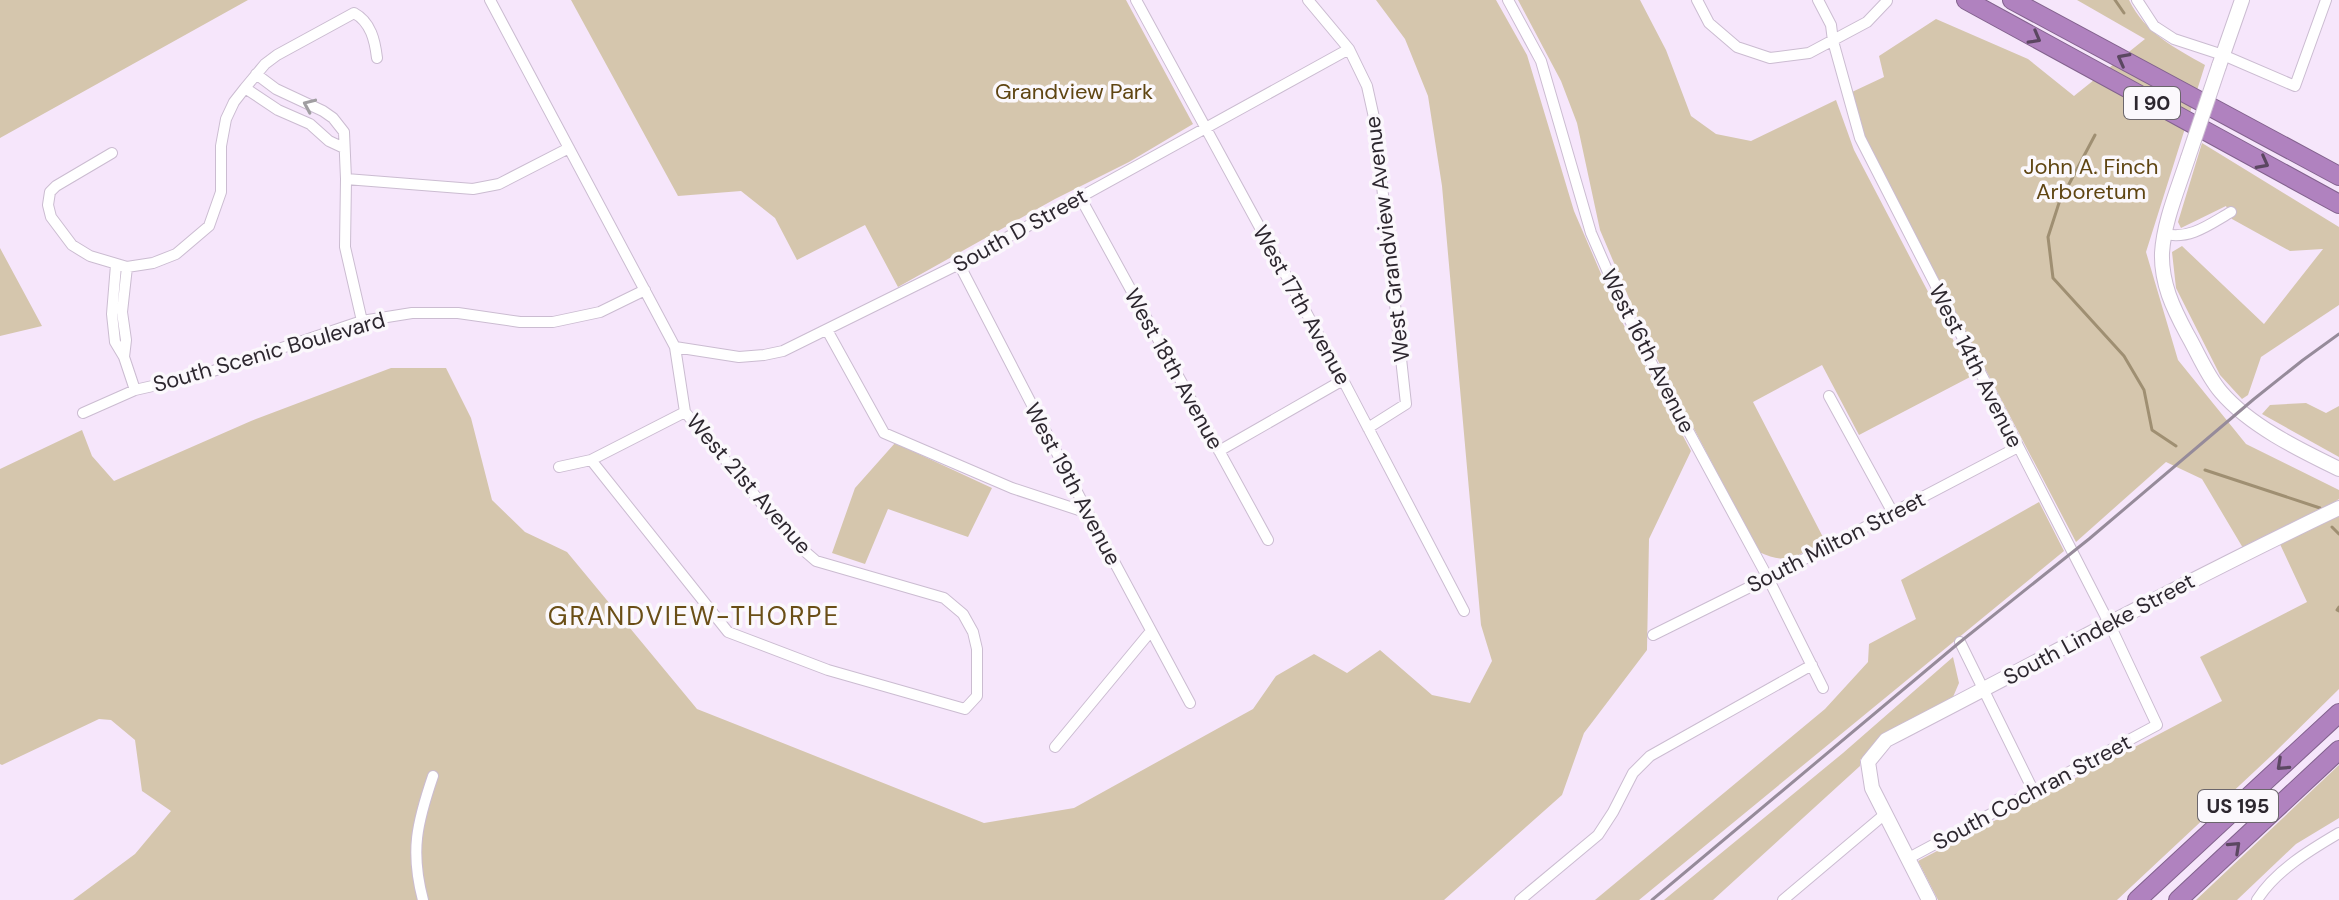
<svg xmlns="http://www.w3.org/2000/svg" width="2339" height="900" font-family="'DM Sans',sans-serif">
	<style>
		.green { fill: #d5c6ad }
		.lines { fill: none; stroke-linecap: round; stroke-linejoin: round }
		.stream { stroke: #9f8f72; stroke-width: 3 }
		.street-casing { stroke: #cbbcd1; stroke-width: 12 }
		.secondary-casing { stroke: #cbbcd1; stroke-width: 16 }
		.highway-casing { stroke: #82628d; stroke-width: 20 }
		.street { stroke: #fff; stroke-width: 10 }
		.secondary { stroke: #fff; stroke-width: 14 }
		.highway { stroke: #b082bf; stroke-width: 18 }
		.rail { stroke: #968b9a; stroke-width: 3 }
		.secondary-bridge-casing { stroke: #cbbcd1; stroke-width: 16; stroke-linecap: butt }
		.secondary-bridge { stroke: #fff; stroke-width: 14 }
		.oneway { stroke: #5b4761 }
		.oneway2 { stroke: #a09ea1 }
		.labels { text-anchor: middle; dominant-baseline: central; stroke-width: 7; stroke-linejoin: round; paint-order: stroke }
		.shield { fill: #fbf8fc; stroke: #6b666c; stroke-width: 2 }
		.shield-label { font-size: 20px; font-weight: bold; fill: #2d272f }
		.park-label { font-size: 22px; fill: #5f4512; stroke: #fbf8fc }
		.street-label { font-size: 22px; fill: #2d272f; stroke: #fbf8fc }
		.quarter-label { font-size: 26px; letter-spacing: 2px; fill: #6a4e16; stroke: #fbf8fc }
	</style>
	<rect width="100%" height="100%" fill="#f6e6fb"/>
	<path class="green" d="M 0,0 L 248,0 L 0,138 Z
		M 571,0 L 1126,0 L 1193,124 L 1129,162 L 1055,199 L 898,287 L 865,225 L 797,260 L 775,218 L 741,191 L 678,196 Z
		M 1376,0 L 1496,0 L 1527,55 L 1574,211 L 1620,318 L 1691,451 L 1649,539 L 1647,650 L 1584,733 L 1562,795 L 1444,900 L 73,900 L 135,854 L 171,811 L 142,791 L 135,740 L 111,720 L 99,719 L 2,765 L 0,764 L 0,469 L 82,430 L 92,456 L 114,481 L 251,421 L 391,368 L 446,368 L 471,418 L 492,500 L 525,532 L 567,552 L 697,709 L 984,823 L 1074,808 L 1253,709 L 1276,676 L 1314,654 L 1347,673 L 1380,650 L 1432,695 L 1470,703 L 1492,661 L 1481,625 L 1442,186 L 1428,96 L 1405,39 Z
		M 1518,0 L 1640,0 L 1666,50 L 1691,116 L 1716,134 L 1751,141 L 1836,100 L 1854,150 L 1972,376 L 1859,435 L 1822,365 L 1753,402 L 1825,541 C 1798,555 1788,566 1759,552 L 1645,336 L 1600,230 L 1577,123 L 1561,81 Z
		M 2077,0 L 2129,0 C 2145,33 2175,48 2205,65 L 2146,252 L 2178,360 L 2246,444 L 2339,490 L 2339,499 L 2305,522 L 2243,548 L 2202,479 L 2166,462 L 2076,542 L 1861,132 L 1852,92 L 1884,77 L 1879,56 L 1936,19 L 2028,59 L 2074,96 L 2145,39 Z
		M 2202,143 L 2339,227 L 2339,305 L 2261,357 L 2248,395 L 2242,399 L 2220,375 L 2176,288 L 2172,252 L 2182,246 L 2264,324 L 2323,249 L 2290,251 L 2232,219 L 2226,206 L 2181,228 L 2178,222 Z
		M 0,248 L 42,326 L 0,336 Z
		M 2306,403 L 2326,413 L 2339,406 L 2339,457 L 2262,414 L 2270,405 Z
		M 895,443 L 992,488 L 968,537 L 888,509 L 865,564 L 832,553 L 855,488 Z
		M 2039,502 L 2064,551 L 1639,900 L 1595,900 L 1825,709 L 1868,662 L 1869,644 L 1916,619 L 1901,580 Z
		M 2339,515 L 2339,689 L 2271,756 L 2117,900 L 1938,900 L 1918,861 L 2222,701 L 2200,657 L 2307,602 L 2279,542 Z
		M 1953,657 L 1959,683 L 1953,697 L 1890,730 L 1860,760 L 1860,766 L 1713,900 L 1664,900 L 1843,753 Z
		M 2339,765 L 2339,818 L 2296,844 L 2237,900 L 2196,900 Z"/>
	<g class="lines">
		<path class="stream" d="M 2115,0 L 2124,13
			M 2095,135 L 2059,203 L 2048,237 L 2053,278 L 2124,356 L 2144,390 L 2152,430 L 2176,446
			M 2205,470 L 2320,508
			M 2332,527 L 2339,534
			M 2339,607 L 2337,610 L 2339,611"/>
		<defs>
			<path id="street" d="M 490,0 L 675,347 L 685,412 L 794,542 L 816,561 L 944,598 L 963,614 L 973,632 L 977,649 L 977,696 L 965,709 L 828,670 L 728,632 L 591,460
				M 1136,0 L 1343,380 L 1464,611
				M 1308,0 L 1349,49 L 1367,86 L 1375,122 L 1406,404 L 1368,428
				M 1508,0 L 1541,61 L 1591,233 L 1621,302 L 1645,351 L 1768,578 L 1823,688
				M 1697,0 L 1709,23 L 1737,47 L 1770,58 L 1809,53 L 1867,22 L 1887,1
				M 1818,0 L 1831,25 L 1833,41 L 1860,138 L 2110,625 L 2157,725 L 1907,859
				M 2137,0 L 2154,26 L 2174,39 L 2223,55 L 2295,86 L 2326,0
				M 256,74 L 276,89 L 323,111 L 333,118 L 344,132 L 346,179 L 345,247 L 362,321
				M 245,88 L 278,110 L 310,124 L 329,141 L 344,148
				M 112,153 L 56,186 L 50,192 L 48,205 L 51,217 L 72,245 L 90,256 L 127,267 L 153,263 L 176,254 L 209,226 L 221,192 L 221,146 L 226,119 L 234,102 L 245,88 L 265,64 L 277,55 L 354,13 C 371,22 375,41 377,58
				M 346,179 L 473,189 L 499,184 L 569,148
				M 1080,197 L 1268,540
				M 2165,234 C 2190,240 2210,224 2231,212
				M 959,264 L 1088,513 L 1190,703
				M 116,265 L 112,314 L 115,342 L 124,357 L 135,390
				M 827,330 L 884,433 L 1012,488 L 1088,513
				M 675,347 L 739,357 L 764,355 L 783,351 L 959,264 L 1349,49
				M 124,357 L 126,340 L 122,312 L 127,267
				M 1829,396 L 1893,513
				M 83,413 L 135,390 L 201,375 L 362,321 L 412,313 L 458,313 L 520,322 L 553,322 L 600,312 L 645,290
				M 1219,451 L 1343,380
				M 559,467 L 591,460 L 685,412
				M 1653,635 L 1768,578 L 2018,447
				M 1960,642 L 2033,790
				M 1055,747 L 1151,631
				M 423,900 C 410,851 417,823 433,776
				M 1520,900 L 1598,835 L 1613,812 L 1633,773 L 1650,756 L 1812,665
				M 1783,900 L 1885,814
				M 2257,900 C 2275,871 2310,850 2339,833"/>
			<path id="secondary" d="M 2219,66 L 2242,0
				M 2188,158 C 2178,189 2164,221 2162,253 C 2161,283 2173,308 2187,334 C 2198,353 2207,376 2221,392 C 2250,426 2300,450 2339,469
				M 1929,900 L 1872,788 L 1868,762 L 1886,740 C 2037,662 2186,581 2339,508"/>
			<path id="highway" d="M 1966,0 L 2339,204
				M 2012,0 L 2339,176
				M 2137,900 L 2339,713
				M 2178,900 L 2339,750"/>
		</defs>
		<use href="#street" class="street-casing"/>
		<use href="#secondary" class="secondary-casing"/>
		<use href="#highway" class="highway-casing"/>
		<use href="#street" class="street"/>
		<use href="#secondary" class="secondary"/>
		<use href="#highway" class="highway"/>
		<path class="rail" d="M 1652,900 L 1960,642 L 2089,539 L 2254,399 L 2303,360 L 2339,334"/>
		<defs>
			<path id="secondary-bridge" d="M 2188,158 L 2219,66"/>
		</defs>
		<use href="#secondary-bridge" class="secondary-bridge-casing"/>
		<use href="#secondary-bridge" class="secondary-bridge"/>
	</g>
	<defs><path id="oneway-chevron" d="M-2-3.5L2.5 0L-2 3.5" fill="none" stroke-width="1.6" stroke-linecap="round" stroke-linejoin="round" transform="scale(2)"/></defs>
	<g class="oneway">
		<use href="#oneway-chevron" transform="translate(2035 38) rotate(29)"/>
		<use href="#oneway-chevron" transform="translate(2123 59) rotate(-152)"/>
		<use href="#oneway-chevron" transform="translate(2263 163) rotate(28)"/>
		<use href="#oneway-chevron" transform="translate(2282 765) rotate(137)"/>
		<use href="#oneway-chevron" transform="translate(2235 847) rotate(-43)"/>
	</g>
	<use class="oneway2" href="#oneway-chevron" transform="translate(309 105) rotate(-156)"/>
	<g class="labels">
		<g class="shield">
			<rect x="2124" y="87" width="56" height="32" rx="6"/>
			<rect x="2198" y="790" width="80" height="32" rx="6"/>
		</g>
		<g class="shield-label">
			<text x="2152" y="103">I 90</text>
			<text x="2238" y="806">US 195</text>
		</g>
		<g class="park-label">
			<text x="1074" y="91">Grandview Park</text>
			<text x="2091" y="166">John A. Finch<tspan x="2091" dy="25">Arboretum</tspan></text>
		</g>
		<g class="street-label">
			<text transform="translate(1020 230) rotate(-29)">South D Street</text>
			<text transform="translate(1387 239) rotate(-97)">West Grandview Avenue</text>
			<text transform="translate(1302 305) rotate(61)">West 17th Avenue</text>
			<text transform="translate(1648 351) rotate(63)">West 16th Avenue</text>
			<text transform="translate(269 352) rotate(-16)">South Scenic Boulevard</text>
			<text transform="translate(1976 366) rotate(63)">West 14th Avenue</text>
			<text transform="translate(1174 369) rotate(61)">West 18th Avenue</text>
			<text transform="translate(749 484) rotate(49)">West 21st Avenue</text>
			<text transform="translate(1073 484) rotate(62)">West 19th Avenue</text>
			<text transform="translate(1836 542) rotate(-27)">South Milton Street</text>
			<text transform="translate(2099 629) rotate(-28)">South Lindeke Street</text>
			<text transform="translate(2032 792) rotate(-28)">South Cochran Street</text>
		</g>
		<g class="quarter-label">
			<text x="694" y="616">GRANDVIEW-THORPE</text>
		</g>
	</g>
</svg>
